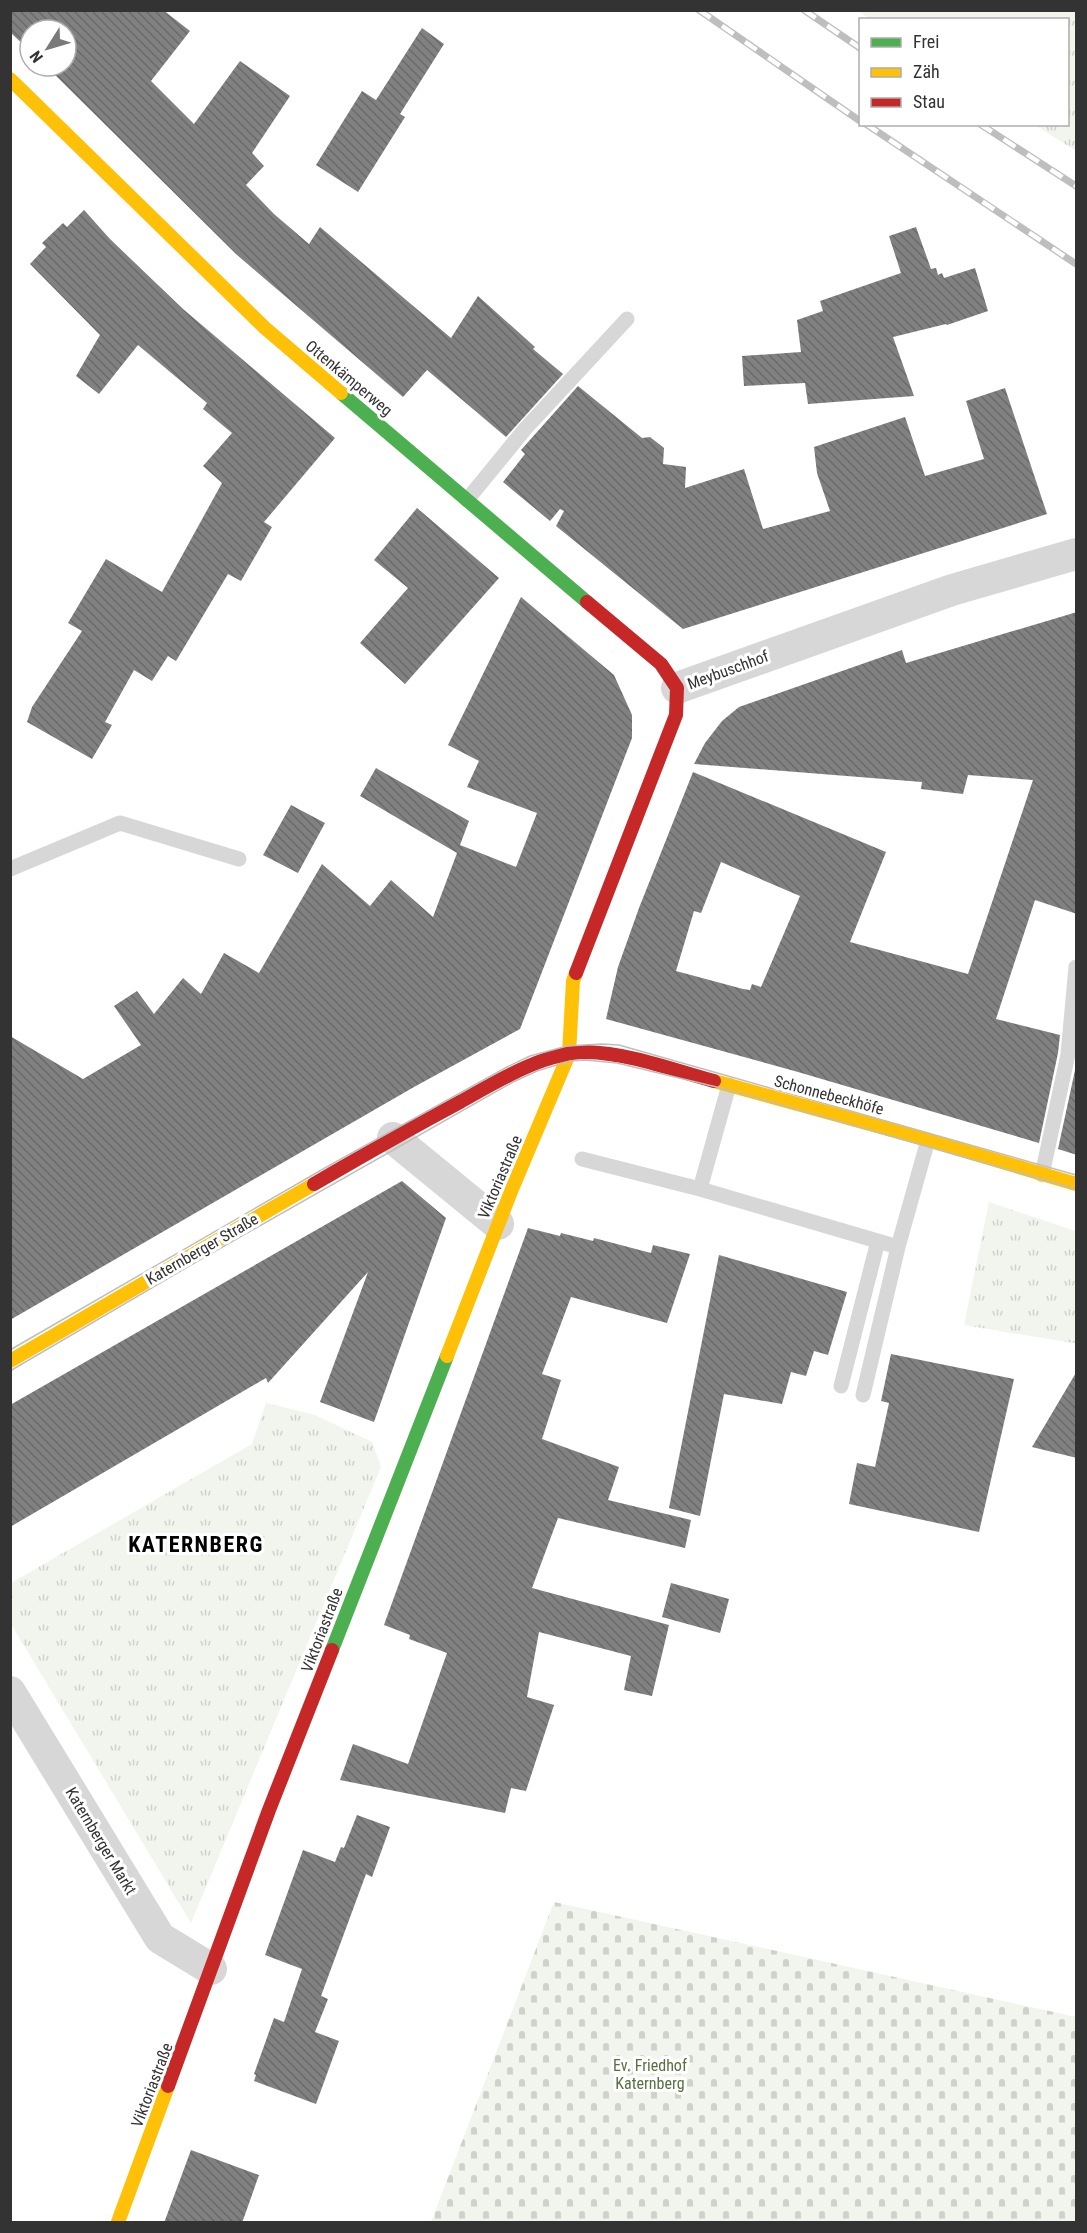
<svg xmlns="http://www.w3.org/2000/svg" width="1087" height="2233" font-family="'Roboto Condensed',sans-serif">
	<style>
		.grass { fill: url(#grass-tufts) }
		.cemetery { fill: url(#cemetery-stones) }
		.building { fill: url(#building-back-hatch); fill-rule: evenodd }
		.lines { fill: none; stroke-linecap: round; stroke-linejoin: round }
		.lane { stroke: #d7d7d7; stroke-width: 15 }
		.street { stroke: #d7d7d7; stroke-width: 32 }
		.fast { stroke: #4caf50; stroke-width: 14 }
		.slow { stroke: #ffc107; stroke-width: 14 }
		.jam { stroke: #c62828; stroke-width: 14 }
		.tram { stroke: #bebebe; stroke-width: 1.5 }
		.rail-casing { stroke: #bebebe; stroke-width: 7 }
		.rail { stroke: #fff; stroke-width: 4.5; stroke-dasharray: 14; stroke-linecap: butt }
		.labels { text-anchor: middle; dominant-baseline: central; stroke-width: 6; stroke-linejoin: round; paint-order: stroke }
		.street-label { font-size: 16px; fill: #333; stroke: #fff }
		.park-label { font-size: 16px; fill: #56703f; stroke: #fff }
		.district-label { font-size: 22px; font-weight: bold; letter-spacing: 1.5px; fill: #000; stroke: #fff }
	</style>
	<defs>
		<pattern id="grass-tufts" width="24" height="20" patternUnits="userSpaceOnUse" patternTransform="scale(1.5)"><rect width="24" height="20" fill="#f1f5ed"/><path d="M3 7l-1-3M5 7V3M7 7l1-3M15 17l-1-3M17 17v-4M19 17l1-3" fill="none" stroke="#cfd2cc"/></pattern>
		<pattern id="cemetery-stones" width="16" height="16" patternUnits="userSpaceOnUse" patternTransform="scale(1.5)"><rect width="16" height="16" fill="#f1f5ed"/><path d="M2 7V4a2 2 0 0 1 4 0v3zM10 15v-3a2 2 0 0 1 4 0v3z" fill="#cfd2cc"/></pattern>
		<pattern id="building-back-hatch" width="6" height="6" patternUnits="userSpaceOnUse" patternTransform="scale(1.5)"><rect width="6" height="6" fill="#818181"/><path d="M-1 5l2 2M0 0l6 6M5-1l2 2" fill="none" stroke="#6a6a6a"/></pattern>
	</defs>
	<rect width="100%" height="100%" fill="#fff"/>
	<path class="grass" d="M 858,11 L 1076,11 L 1076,151 L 1035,125 L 1068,124 L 1068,20 L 872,20 Z
		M 989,1202 L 1076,1231 L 1076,1342 L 1073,1343 L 964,1325 Z
		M 266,1403 L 315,1415 L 372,1442 L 381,1467 L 191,1923 L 11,1624 L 11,1583 L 252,1444 Z"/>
	<path class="cemetery" d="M 554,1902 L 1076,2017 L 1076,2222 L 431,2222 Z"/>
	<path class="building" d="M 10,10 L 163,10 L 190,31 L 151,81 L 194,124 L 240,61 L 290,96 L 252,153 L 264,166 L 246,185 L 274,214 L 309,244 L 320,227 L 451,338 L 478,296 L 535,347 L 533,349 L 563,374 L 506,437 L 427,370 L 403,397 L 236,254 L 46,66 L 66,66 L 66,30 L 30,30 L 30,51 L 10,32 Z
		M 422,28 L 444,44 L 400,114 L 405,117 L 358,192 L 316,165 L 362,91 L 376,100 Z
		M 84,210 L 110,239 L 183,309 L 335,438 L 264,522 L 272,527 L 241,581 L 228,574 L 176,661 L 168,656 L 152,681 L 134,670 L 105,722 L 112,725 L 92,759 L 27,722 L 32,707 L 82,631 L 68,623 L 106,559 L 162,592 L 222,483 L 203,466 L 232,433 L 203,409 L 207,403 L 138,345 L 99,394 L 76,376 L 100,335 L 30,264 L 46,247 L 42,243 L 63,223 L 67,227 Z
		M 916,227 L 931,269 L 936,268 L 938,275 L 942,273 L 944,278 L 975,268 L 988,311 L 947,325 L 946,324 L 893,337 L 914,396 L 808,404 L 805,383 L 744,386 L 742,356 L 801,352 L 797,320 L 823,311 L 820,301 L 901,273 L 889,236 Z
		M 578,386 L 642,438 L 650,437 L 664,448 L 663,464 L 686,467 L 685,488 L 744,469 L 763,529 L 830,511 L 817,473 L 814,447 L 905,417 L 925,476 L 984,459 L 966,401 L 1005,388 L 1047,514 L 683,629 L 556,526 L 564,511 L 560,509 L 550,521 L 503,482 L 525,454 L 521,450 Z
		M 417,508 L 499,578 L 405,684 L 360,643 L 408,588 L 374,560 Z
		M 521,597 L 614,675 L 632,715 L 632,738 L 520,1029 L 414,1087 L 10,1320 L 10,1036 L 83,1079 L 141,1045 L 114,1006 L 137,991 L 154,1014 L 183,978 L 201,994 L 224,953 L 259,973 L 322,864 L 370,906 L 391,880 L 433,917 L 457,853 L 360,796 L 376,768 L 469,821 L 460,845 L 516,867 L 537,813 L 467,787 L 479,761 L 448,745 Z
		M 1077,612 L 1077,914 L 1035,900 L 996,1019 L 1060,1035 L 1058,1053 L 1039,1143 L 798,1072 L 606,1019 L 618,967 L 639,908 L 693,772 L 886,852 L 850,942 L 968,974 L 1033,780 L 968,775 L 963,794 L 921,789 L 922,782 L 694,764 L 705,743 L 722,721 L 739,707 L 902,650 L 906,663 ZM 721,862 L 800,896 L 761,987 L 752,984 L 750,990 L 743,989 L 676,971 L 694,911 L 701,913 Z
		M 291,805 L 325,823 L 298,873 L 263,855 Z
		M 1077,1061 L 1077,1155 L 1058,1149 Z
		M 402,1181 L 446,1218 L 374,1422 L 320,1402 L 368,1272 L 268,1383 L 266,1378 L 10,1527 L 10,1405 Z
		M 528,1228 L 560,1236 L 561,1233 L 593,1241 L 594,1238 L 651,1253 L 653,1245 L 690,1254 L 667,1323 L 571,1297 L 542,1374 L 561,1380 L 542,1439 L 619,1467 L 608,1500 L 691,1520 L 685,1548 L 558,1518 L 532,1588 L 669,1625 L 652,1696 L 624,1690 L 631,1656 L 539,1632 L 527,1697 L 554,1705 L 526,1791 L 511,1788 L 505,1813 L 340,1780 L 353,1744 L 408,1764 L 447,1653 L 409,1639 L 410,1635 L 384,1625 Z
		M 719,1255 L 847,1292 L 828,1355 L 814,1351 L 806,1376 L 791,1372 L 782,1404 L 724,1394 L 700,1516 L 669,1508 Z
		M 891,1354 L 1014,1379 L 979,1532 L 849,1504 L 857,1463 L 875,1467 L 889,1403 L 881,1401 Z
		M 1077,1371 L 1077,1458 L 1032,1447 Z
		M 671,1583 L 729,1599 L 720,1633 L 662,1617 Z
		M 357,1815 L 390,1827 L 372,1877 L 366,1874 L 321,1996 L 328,1999 L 315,2032 L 339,2041 L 316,2104 L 254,2081 L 256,2075 L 254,2074 L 274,2018 L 284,2022 L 302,1969 L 265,1955 L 303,1850 L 335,1862 L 341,1847 L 344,1848 Z
		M 191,2150 L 259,2175 L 242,2223 L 164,2223 Z"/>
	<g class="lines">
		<path class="lane" d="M 467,500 L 525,429 L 627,319
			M 10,869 L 120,823 L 239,859
			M 582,1159 L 700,1189 L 898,1247 L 928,1140
			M 1042,1175 L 1068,1054 L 1076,967
			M 700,1189 L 729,1085
			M 841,1386 L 878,1241
			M 863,1395 L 898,1247"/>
		<path class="street" d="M 677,688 L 952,590 L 1076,554
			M 393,1138 L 498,1224
			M 10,1692 L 160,1938 L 211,1969"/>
		<path class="fast" d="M 341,393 L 587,602
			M 332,1650 L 447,1356"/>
		<path class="slow" d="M 10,79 L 265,328 L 341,393
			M 714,1081 L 928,1140 L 1076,1184
			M 447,1356 L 512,1189 L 569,1054 L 573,981 L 576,973
			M 10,1361 L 314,1184
			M 118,2222 L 168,2086"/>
		<path class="jam" d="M 576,973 L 676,715 L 677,688 L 661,664 L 587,602
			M 314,1184 C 362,1156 411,1128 460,1102 C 496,1082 544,1052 586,1052 C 629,1053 673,1070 714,1081
			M 168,2086 L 269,1810 L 332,1650"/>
		<path class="tram" d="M 10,1350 L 323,1169 L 507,1067 L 530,1056 L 567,1046 L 602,1044 L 619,1045 L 1076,1175
			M 10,1371 L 196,1262 L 513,1082 L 537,1071 L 570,1061 L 585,1060 L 617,1063 L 729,1090 L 1076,1189"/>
		<defs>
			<path id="rail" d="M 699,10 L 860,121
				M 804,10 L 860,48
				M 866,124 L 1076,264
				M 980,124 L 1076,186"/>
		</defs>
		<use href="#rail" class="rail-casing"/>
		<use href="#rail" class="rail"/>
	</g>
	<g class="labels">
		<g class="street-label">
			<text transform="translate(349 378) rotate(40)">Ottenkämperweg</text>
			<text transform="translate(728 670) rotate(-20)">Meybuschhof</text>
			<text transform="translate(829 1095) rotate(15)">Schonnebeckhöfe</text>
			<text transform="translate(500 1177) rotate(-67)">Viktoriastraße</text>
			<text transform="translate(202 1249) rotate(-30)">Katernberger Straße</text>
			<text transform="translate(322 1630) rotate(-69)">Viktoriastraße</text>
			<text transform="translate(101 1841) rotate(59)">Katernberger Markt</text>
			<text transform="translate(152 2085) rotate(-69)">Viktoriastraße</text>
		</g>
		<g class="park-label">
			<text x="650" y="2065">Ev. Friedhof<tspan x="650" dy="18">Katernberg</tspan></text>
		</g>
		<g class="district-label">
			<text x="196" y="1544">KATERNBERG</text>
		</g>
	</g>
	<rect width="1087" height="2233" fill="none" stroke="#333333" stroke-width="24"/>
	<rect x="859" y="18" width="210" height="108" fill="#ffffff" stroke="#adadad" stroke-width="1.5"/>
	<rect x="871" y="38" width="30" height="9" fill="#4caf50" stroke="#adadad" stroke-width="1.5"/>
	<text x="913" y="48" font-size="18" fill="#333333">Frei</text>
	<rect x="871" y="68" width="30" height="9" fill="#ffc107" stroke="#adadad" stroke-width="1.5"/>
	<text x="913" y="78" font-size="18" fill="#333333">Zäh</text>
	<rect x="871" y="98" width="30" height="9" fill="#c62828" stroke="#adadad" stroke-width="1.5"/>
	<text x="913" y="108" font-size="18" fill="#333333">Stau</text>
	<g transform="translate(48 48) rotate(233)"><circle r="28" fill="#ffffff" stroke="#adadad" stroke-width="1.5"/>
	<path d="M0-4.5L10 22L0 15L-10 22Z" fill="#7a7a7a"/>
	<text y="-9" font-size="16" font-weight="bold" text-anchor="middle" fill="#333333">N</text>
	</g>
</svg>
